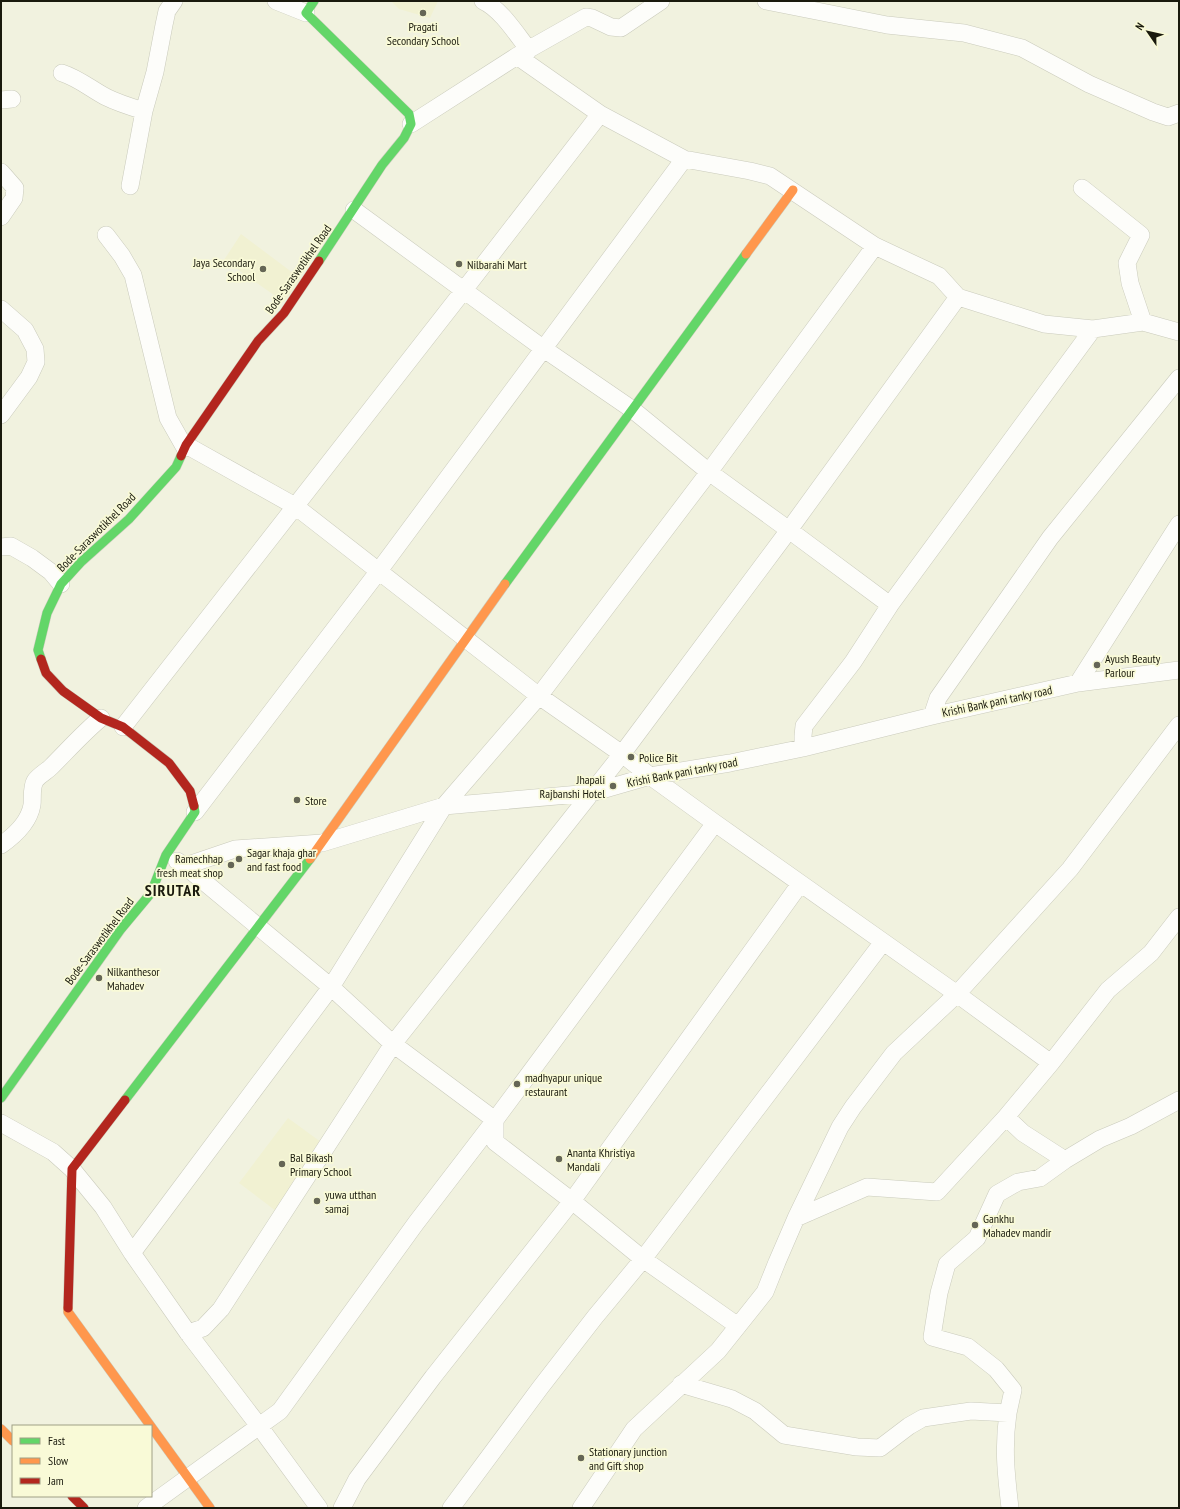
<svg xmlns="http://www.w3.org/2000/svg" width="1180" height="1509" font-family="'PT Sans Narrow',sans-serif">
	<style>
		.built { fill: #f1f1d2 }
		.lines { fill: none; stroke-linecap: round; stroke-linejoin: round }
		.street-casing { stroke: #cacbbc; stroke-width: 18 }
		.fast-casing { stroke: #cacbbc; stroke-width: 10 }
		.slow-casing { stroke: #cacbbc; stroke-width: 10 }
		.jam-casing { stroke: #cacbbc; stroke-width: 10 }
		.street { stroke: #fdfdfa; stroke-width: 17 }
		.fast { stroke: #63d668; stroke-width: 9 }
		.slow { stroke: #ff974d; stroke-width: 9 }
		.jam { stroke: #b3261e; stroke-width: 9 }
		.poi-dot { fill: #656656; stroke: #f9fad7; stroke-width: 1.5 }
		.labels { text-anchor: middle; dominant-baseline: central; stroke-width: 3.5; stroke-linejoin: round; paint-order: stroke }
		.poi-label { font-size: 12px; fill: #1a1a0d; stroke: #f9fad7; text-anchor: start }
		.street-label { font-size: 12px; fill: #1a1a0d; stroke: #f9fad7 }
		.district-label { font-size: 16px; font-weight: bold; letter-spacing: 1px; fill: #1a1a0d; stroke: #f9fad7 }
	</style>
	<rect width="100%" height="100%" fill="#f1f2df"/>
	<path class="built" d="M 391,1 L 438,1 L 430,18 L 399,9 Z
		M 241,234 L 301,279 L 284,302 L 224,260 Z
		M 288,1118 L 325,1145 L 276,1211 L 239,1183 Z"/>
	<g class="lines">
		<defs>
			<path id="street" d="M 276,1 L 306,13
				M 483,1 C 501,9 517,35 529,50
				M 766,1 L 887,25 L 964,33 L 1022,48 L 1089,84 L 1153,112 L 1168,117 L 1179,113
				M 517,56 L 600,114 L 684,159 L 750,171 L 770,176 L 875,246 L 939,276 L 958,297 L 1044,324 L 1093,329 L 1143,322 L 1179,332
				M 62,73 C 78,78 91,89 106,97 C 118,103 131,107 144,111
				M 1,100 L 12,99
				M 411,124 L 517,56 L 586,17 L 592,18 L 611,27 L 621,28 L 661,1
				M 1,172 L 15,188 L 14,198 L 1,217
				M 130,186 L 144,111 L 155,72 L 164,25 L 167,11 L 174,1
				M 1082,188 L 1141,235 L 1127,263 L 1130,283 L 1143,322
				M 354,210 L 544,349 L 633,410 L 709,472 L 789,530 L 890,605
				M 106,235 L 122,256 L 133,275 L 168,418 L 185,448
				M 1,309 L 25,330 L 35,349 L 36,362 L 29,377 L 1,415
				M 186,445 L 295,506 L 539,696 L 622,754 L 650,776 L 715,823 L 957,994 L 1051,1063
				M 1,547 L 11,546 L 32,558 L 51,572 L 61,584
				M 1078,683 L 1179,524
				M 932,716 L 938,698 L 1050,538 L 1179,378
				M 123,727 L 464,290 L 600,114
				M 803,748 L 803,736 L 804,726 L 853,662 L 890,605 L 1093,329
				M 195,812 L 378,572 L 684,159
				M 1,845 C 14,836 29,822 32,805 C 33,798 31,788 35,781 C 38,776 47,771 51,767 C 68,750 83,733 101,718
				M 177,861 L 185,866 L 331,987 L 393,1044 L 495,1120 L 495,1142 L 572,1201 L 643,1259 L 738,1326
				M 185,866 L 235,849 L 322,843 L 444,806 L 591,793 L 650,776 L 730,763 L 803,748 L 932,716 L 1078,683 L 1179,670
				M 1006,1117 L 1023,1133 L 1065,1160 L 1100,1139 L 1131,1126 L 1179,1100
				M 1,1123 L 53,1152 L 72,1169 L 103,1207 L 132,1253 L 188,1333 L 259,1426 L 319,1508
				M 796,1218 L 867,1187 L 937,1192 L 1006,1117 L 1051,1063 L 1108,990 L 1151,953 L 1179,917
				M 132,1253 L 331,987 L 444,806 L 539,696 L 709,472 L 875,246
				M 188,1333 L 203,1328 L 221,1309 L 393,1044 L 622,754 L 789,530 L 958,297
				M 681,1384 L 732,1399 L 755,1411 L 784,1435 L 857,1447 L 880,1448 L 909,1426 L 923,1418 L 971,1411 L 1008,1413 L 1013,1390 L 996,1369 L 968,1347 L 932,1337 L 939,1293 L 947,1264 L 977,1238 L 997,1194 L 1018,1182 L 1040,1178 L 1065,1160
				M 1008,1413 C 1003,1447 1006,1474 1010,1508
				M 146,1508 L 280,1411 L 416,1223 L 495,1120 L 715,823
				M 342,1508 L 357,1479 L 433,1377 L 572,1201 L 800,884
				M 451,1508 L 540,1388 L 595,1317 L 643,1259 L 883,942
				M 581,1508 L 634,1429 L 718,1351 L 765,1292 L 777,1262 L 796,1218 L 840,1127 L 853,1107 L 894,1053 L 957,994 L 1070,869 L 1179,725"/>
			<path id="fast" d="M 314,1 L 306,13 L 409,114 L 411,124 L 404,138 L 382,165 L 319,261
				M 505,584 L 746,254
				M 41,659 L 38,650 L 47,613 L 61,584 L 81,562 L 129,519 L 176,467 L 181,456
				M 1,1098 L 121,929 L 151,893 L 166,855 L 195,812 L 194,806
				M 125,1100 L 310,859"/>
			<path id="slow" d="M 746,254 L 793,190
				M 310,859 L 505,584
				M 68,1308 L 68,1312 L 210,1508
				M 1,1429 L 13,1441"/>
			<path id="jam" d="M 181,456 L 186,445 L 258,341 L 284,313 L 319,261
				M 41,659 L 46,673 L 63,691 L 101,718 L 123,727 L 169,763 L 190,791 L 194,806
				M 68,1308 L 72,1169 L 125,1100
				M 72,1496 L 84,1508"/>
		</defs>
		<use href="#street" class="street-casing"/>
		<use href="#fast" class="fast-casing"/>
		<use href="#slow" class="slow-casing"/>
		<use href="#jam" class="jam-casing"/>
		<use href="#street" class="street"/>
		<use href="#fast" class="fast"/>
		<use href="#slow" class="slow"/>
		<use href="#jam" class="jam"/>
	</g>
	<g class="poi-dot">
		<circle cx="423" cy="13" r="4"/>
		<circle cx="459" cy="264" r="4"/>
		<circle cx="263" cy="269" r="4"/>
		<circle cx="1097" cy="665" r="4"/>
		<circle cx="631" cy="757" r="4"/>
		<circle cx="613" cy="786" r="4"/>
		<circle cx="297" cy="800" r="4"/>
		<circle cx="239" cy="859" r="4"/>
		<circle cx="231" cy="865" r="4"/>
		<circle cx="99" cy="978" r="4"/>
		<circle cx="517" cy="1084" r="4"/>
		<circle cx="559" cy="1159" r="4"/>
		<circle cx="282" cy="1164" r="4"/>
		<circle cx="317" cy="1201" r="4"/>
		<circle cx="975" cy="1225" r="4"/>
		<circle cx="581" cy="1458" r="4"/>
	</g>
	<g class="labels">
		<g class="poi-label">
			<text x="423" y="26" text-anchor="middle">Pragati<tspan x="423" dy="14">Secondary School</tspan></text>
			<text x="255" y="262" text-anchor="end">Jaya Secondary<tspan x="255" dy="14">School</tspan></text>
			<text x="467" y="264">Nilbarahi Mart</text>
			<text x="1105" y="658">Ayush Beauty<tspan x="1105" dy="14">Parlour</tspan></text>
			<text x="639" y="757">Police Bit</text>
			<text x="605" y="779" text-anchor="end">Jhapali<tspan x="605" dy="14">Rajbanshi Hotel</tspan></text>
			<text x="305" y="800">Store</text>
			<text x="247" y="852">Sagar khaja ghar<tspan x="247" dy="14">and fast food</tspan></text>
			<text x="223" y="858" text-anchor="end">Ramechhap<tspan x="223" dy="14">fresh meat shop</tspan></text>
			<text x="107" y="971">Nilkanthesor<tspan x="107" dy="14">Mahadev</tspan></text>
			<text x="525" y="1077">madhyapur unique<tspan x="525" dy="14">restaurant</tspan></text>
			<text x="567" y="1152">Ananta Khristiya<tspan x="567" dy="14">Mandali</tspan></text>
			<text x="290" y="1157">Bal Bikash<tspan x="290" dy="14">Primary School</tspan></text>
			<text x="325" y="1194">yuwa utthan<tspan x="325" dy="14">samaj</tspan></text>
			<text x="983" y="1218">Gankhu<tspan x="983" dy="14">Mahadev mandir</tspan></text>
			<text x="589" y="1451">Stationary junction<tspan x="589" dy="14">and Gift shop</tspan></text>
		</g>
		<g class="street-label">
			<text transform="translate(298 269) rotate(-55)">Bode-Saraswotikhel Road</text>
			<text transform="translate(96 532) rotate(-45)">Bode-Saraswotikhel Road</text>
			<text transform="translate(997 701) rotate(-12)">Krishi Bank pani tanky road</text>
			<text transform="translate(682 772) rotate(-11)">Krishi Bank pani tanky road</text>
			<text transform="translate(99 941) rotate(-53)">Bode-Saraswotikhel Road</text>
		</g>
		<g class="district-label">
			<text x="173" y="890">SIRUTAR</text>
		</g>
	</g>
	<rect width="1180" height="1509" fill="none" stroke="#1a1a0d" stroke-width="4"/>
	<rect x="12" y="1425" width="140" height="72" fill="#f9fad7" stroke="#a0a086"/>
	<rect x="20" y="1438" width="20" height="6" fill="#63d668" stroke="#a0a086"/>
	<text x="48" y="1445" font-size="12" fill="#1a1a0d">Fast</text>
	<rect x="20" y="1458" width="20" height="6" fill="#ff974d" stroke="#a0a086"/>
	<text x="48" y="1465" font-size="12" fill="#1a1a0d">Slow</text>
	<rect x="20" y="1478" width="20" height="6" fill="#b3261e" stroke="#a0a086"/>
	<text x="48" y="1485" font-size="12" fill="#1a1a0d">Jam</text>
	<g transform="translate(1148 32) rotate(304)" stroke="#f9fad7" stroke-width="3" paint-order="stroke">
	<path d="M0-3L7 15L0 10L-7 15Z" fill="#1a1a0d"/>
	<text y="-6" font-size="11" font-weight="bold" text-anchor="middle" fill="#1a1a0d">N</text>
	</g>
</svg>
